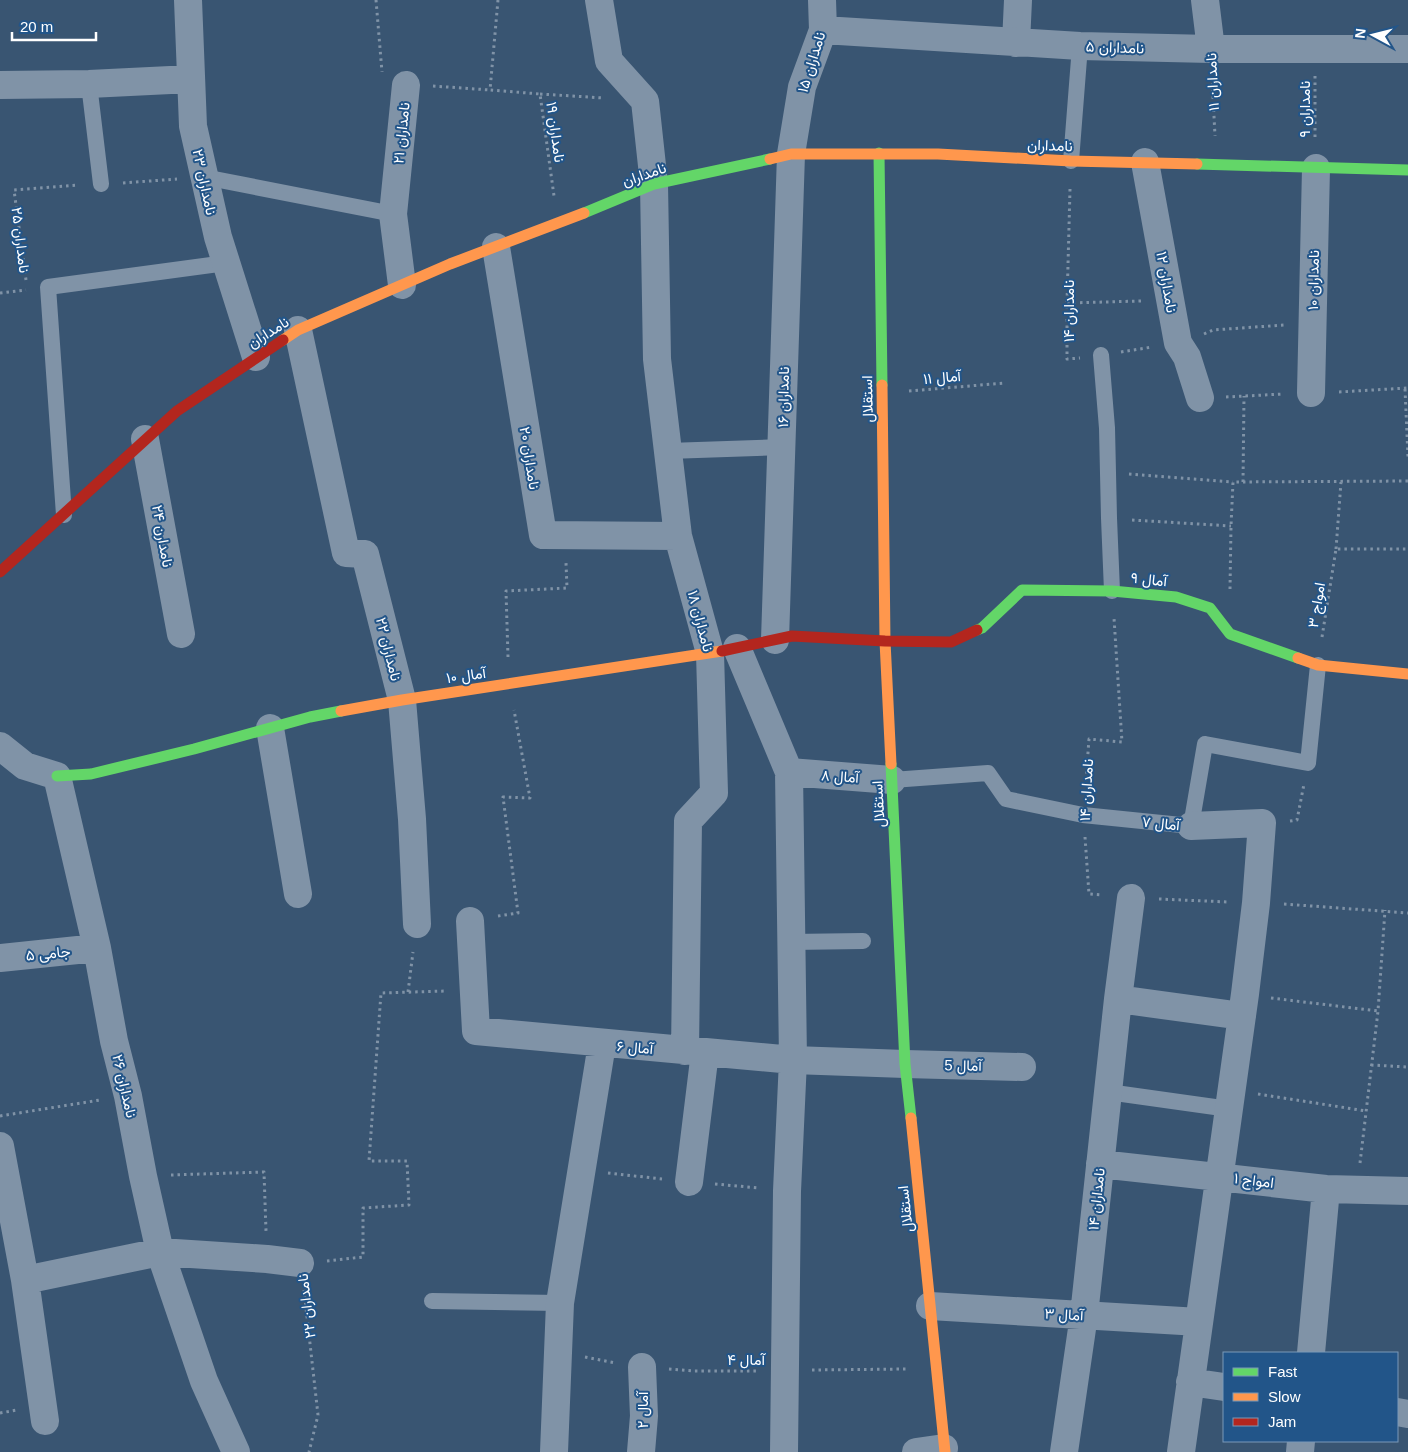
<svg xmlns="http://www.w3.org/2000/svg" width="1408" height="1452" font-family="Helvetica,Vazirmatn,sans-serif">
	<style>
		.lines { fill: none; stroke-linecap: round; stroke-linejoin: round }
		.path { stroke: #8093a7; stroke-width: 3; stroke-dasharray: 2.5 4; stroke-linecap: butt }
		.lane { stroke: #8093a7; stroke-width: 16 }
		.street { stroke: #8093a7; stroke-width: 28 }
		.fast { stroke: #63d668; stroke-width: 11 }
		.slow { stroke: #ff974d; stroke-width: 11 }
		.jam { stroke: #b3261e; stroke-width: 11 }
		.labels { text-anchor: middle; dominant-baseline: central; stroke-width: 4; stroke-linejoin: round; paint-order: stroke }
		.street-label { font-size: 15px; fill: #fff; stroke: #225589 }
	</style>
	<rect width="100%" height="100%" fill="#395572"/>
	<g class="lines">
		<path class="path" d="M 376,0 L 382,72
			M 498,0 L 490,90 L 540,94 L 554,196
			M 1315,76 L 1315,140
			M 1212,77 L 1215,136
			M 433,86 L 490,90
			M 540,94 L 604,98
			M 123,183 L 177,179
			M 1070,189 L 1067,303 L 1067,359 L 1080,358
			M 26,280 L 14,190 L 79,185
			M 0,293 L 26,290
			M 1067,303 L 1142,301
			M 1204,334 L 1213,330 L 1284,325
			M 1121,352 L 1152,347
			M 1405,389 L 1408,457
			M 909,391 L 1005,383
			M 1339,392 L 1408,388
			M 1226,397 L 1283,394
			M 1129,474 L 1233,482
			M 1243,482 L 1244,396
			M 1132,520 L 1231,526
			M 1336,549 L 1341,482
			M 1230,589 L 1231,526 L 1233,482 L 1408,481
			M 1322,637 L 1336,549 L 1408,549
			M 508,657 L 506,591 L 567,588 L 566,563
			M 1085,793 L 1089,739 L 1122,742 L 1114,618
			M 1290,821 L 1297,820 L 1304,784
			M 1085,837 L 1089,894 L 1103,895
			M 1159,899 L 1228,902
			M 1284,904 L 1408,913
			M 498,916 L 518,913 L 503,797 L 530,798 L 514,710
			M 408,992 L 413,952
			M 1271,998 L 1378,1011
			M 1371,1065 L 1408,1067
			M 1258,1094 L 1366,1111
			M 0,1116 L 100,1100
			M 1360,1163 L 1378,1011 L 1385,910
			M 608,1173 L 662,1179
			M 171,1175 L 264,1172 L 266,1231
			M 715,1184 L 759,1188
			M 327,1261 L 363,1257 L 363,1208 L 409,1205 L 407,1161 L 369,1161 L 381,993 L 446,991
			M 304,1290 L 318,1415 L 309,1452
			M 585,1357 L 616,1363
			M 669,1369 L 693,1371 L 758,1371
			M 812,1370 L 908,1369
			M 0,1413 L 17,1410"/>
		<path class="lane" d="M 89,84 L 101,184
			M 1071,161 L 1080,46
			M 204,177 L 393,214
			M 1101,355 L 1107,428 L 1109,518 L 1112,591
			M 668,451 L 782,447
			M 64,515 L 48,287 L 226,263
			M 892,780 L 988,773 L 1006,799 L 1083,815 L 1191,826 L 1205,744 L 1308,763 L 1318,665
			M 791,942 L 863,941
			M 1108,1092 L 1229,1109
			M 432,1301 L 560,1303"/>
		<path class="street" d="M 188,0 L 193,126 L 218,237 L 256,357
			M 599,0 L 609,61 L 645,101 L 654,184 L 657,359 L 678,536 L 710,653 L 714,793 L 688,821 L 685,1051
			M 1205,0 L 1211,49
			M 823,30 L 1080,46 L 1211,49 L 1408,49
			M 1016,43 L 1018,0
			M 0,85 L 89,84 L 191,79
			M 1145,162 L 1178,343 L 1187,357 L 1200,398
			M 496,247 L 543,535 L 678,536
			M 402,285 L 393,214 L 406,85
			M 298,330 L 346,553 L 365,554 L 402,700 L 412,819 L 417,924
			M 1311,393 L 1316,168
			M 145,439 L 181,634
			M 775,640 L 791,154 L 802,87 L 823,30 L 822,0
			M 737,648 L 789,772 L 793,1060 L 787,1191 L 784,1452
			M 270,728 L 298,894
			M 0,746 L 25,766 L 57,776 L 97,948 L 114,1041 L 128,1096 L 143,1176 L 160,1252 L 204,1381 L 236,1452
			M 789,772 L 892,780
			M 470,921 L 476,1031 L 793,1060 L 905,1064 L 1022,1067
			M 0,958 L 97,948
			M 1118,999 L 1242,1016
			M 0,1146 L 25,1280 L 160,1252 L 267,1259 L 300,1263
			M 1100,1164 L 1326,1189 L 1408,1191
			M 689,1182 L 705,1052
			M 25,1280 L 45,1421
			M 930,1306 L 1199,1322
			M 1311,1353 L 1326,1189
			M 1190,1382 L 1224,1387
			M 1397,1412 L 1408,1414
			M 554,1452 L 560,1303 L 602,1044
			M 641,1452 L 644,1416 L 642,1367
			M 916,1452 L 944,1448
			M 1064,1452 L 1084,1315 L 1118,999 L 1131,898
			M 1181,1452 L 1245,994 L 1256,903 L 1262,823 L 1191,826
			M 1300,1452 L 1301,1441"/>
		<path class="fast" d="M 879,153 L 882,385
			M 1197,164 L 1408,170
			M 584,213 L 654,184 L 770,159
			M 977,630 L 982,628 L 1022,590 L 1112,591 L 1176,597 L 1210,608 L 1230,634 L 1298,658
			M 891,764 L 905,1064 L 911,1118
			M 57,776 L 91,774 L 194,749 L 310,717 L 341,711"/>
		<path class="slow" d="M 770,159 L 791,154 L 938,154 L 1071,161 L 1197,164
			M 283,340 L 298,330 L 450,264 L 584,213
			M 882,385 L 885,641 L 891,764
			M 1298,658 L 1318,665 L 1408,674
			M 341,711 L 402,700 L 722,651
			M 911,1118 L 945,1452"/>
		<path class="jam" d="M 0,572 L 177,411 L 283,340
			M 722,651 L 792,636 L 885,641 L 951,642 L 977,630"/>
	</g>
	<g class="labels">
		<g class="street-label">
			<text transform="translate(1115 47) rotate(2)">نامداران ۵</text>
			<text transform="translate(811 62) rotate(-73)">نامداران ۱۵</text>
			<text transform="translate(1212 82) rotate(-93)">نامداران ۱۱</text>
			<text transform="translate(1304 109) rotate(-90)">نامداران ۹</text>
			<text transform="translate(556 132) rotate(82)">نامداران ۱۹</text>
			<text transform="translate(401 133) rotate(-84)">نامداران ۲۱</text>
			<text transform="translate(1050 145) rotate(2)">نامداران</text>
			<text transform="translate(644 174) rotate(-19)">نامداران</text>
			<text transform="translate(205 182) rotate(78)">نامداران ۲۳</text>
			<text transform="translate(21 240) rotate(83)">نامداران ۲۵</text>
			<text transform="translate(1313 280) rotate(-89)">نامداران ۱۰</text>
			<text transform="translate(1167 282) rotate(80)">نامداران ۱۲</text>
			<text transform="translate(1068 311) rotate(-90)">نامداران ۱۴</text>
			<text transform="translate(268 332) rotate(-32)">نامداران</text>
			<text transform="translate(942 377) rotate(-5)">آمال ۱۱</text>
			<text transform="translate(783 397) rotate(-89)">نامداران ۱۶</text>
			<text transform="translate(867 399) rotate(-91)">استقلال</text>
			<text transform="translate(530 458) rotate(81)">نامداران ۲۰</text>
			<text transform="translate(163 536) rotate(80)">نامدارن ۲۴</text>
			<text transform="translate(1149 579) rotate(6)">آمال ۹</text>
			<text transform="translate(1316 605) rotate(-81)">امواج ۳</text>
			<text transform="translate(701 621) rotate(75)">نامداران ۱۸</text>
			<text transform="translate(389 649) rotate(76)">نامداران ۲۲</text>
			<text transform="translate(466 675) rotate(-8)">آمال ۱۰</text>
			<text transform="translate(840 776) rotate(4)">آمال ۸</text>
			<text transform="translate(1086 790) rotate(-87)">نامداران ۱۴</text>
			<text transform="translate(878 804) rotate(-93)">استقلال</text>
			<text transform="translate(1161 823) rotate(6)">آمال ۷</text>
			<text transform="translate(48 953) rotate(-6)">جامی ۵</text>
			<text transform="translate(635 1047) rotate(5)">آمال ۶</text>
			<text transform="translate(963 1065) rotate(1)">آمال 5</text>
			<text transform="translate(125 1086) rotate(77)">نامداران ۲۶</text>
			<text transform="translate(1254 1180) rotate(7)">امواج ۱</text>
			<text transform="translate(1096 1199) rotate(-84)">نامداران ۱۴</text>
			<text transform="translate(905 1209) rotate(-96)">استقلال</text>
			<text transform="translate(306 1306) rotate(-97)">نامداران ۲۲</text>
			<text transform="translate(1064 1314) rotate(3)">آمال ۳</text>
			<text x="746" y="1359">آمال ۴</text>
			<text transform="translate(642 1410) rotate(-90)">آمال ۲</text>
		</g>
	</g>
	<rect x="1223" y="1352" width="175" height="90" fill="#225589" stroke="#7a99b8"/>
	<rect x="1233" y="1368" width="25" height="8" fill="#63d668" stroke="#7a99b8"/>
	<text x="1268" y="1377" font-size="15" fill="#ffffff">Fast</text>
	<rect x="1233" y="1393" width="25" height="8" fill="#ff974d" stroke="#7a99b8"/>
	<text x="1268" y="1402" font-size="15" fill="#ffffff">Slow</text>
	<rect x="1233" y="1418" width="25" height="8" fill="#b3261e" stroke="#7a99b8"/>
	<text x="1268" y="1427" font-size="15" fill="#ffffff">Jam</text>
	<g transform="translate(1373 35) rotate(277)" stroke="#225589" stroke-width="4" paint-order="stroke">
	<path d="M0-4L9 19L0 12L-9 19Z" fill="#ffffff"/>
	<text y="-8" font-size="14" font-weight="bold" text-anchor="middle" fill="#ffffff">N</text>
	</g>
	<path d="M12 32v8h84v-8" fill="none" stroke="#ffffff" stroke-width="2.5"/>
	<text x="20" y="32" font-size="15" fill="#ffffff" stroke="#225589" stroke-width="4" paint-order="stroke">20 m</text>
</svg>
